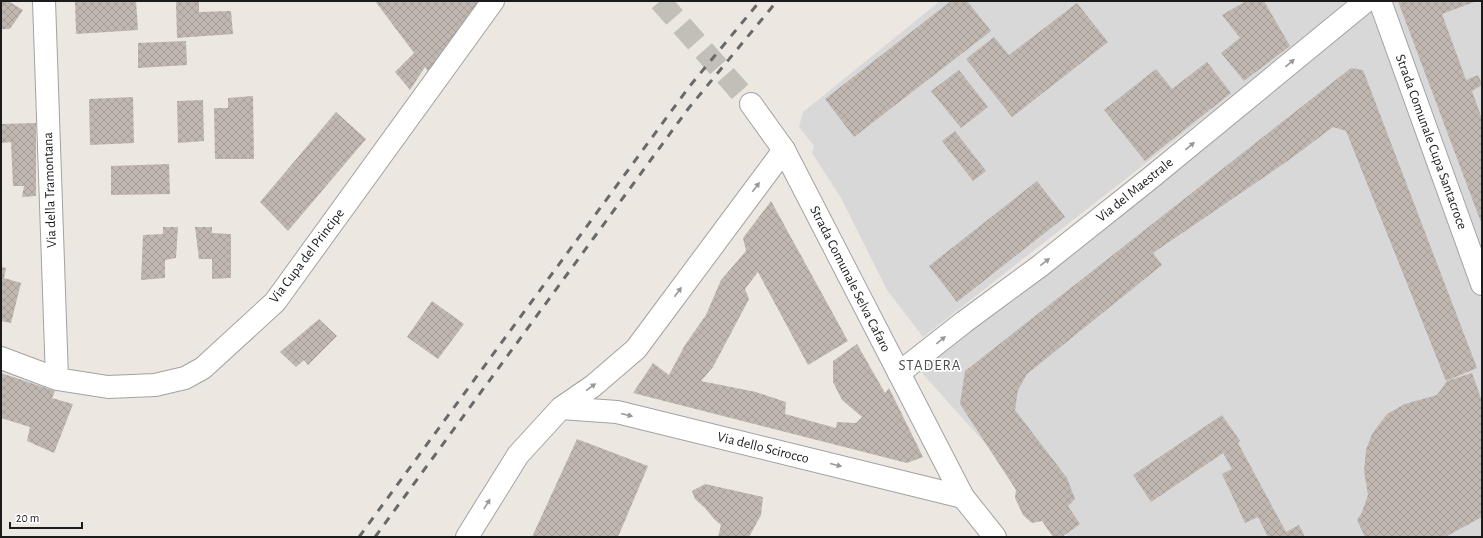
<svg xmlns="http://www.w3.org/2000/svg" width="1483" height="538" font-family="'Alegreya Sans',sans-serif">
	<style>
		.residential { fill: #d9d8d8 }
		.building { fill: url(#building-cross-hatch) }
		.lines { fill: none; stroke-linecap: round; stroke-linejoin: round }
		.tertiary-tunnel { stroke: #c2bfb9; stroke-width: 22; stroke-dasharray: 22 11; stroke-linecap: butt }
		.minor-casing { stroke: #a2a2a2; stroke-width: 24 }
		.tertiary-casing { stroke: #a2a2a2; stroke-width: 24 }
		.minor { stroke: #fff; stroke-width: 22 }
		.tertiary { stroke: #fff; stroke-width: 22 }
		.rail { stroke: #696969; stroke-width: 3; stroke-dasharray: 8 8; stroke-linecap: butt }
		.oneway { fill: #989898 }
		.labels { text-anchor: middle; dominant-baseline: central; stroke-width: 3.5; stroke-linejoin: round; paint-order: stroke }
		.street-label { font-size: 14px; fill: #1b1b1b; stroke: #fff }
		.neighbourhood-label { font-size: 15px; letter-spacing: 1px; fill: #4e4e4e; stroke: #fff }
	</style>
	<defs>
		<pattern id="building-cross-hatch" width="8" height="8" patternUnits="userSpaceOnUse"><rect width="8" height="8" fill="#c0b7b1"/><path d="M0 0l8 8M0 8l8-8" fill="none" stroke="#a49d98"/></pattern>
	</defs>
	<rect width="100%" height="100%" fill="#ece8e1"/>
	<path class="residential" d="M 940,1 L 1346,1 L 1291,50 L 923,337 L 887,290 L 841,198 L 812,153 L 814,146 L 799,127 L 803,112 Z
		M 1380,1 L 1482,302 L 1482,537 L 1069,537 L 913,363 Z
		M 1389,1 L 1482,1 L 1482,252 Z"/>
	<path class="building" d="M 1,1 L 8,1 L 23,10 L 10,29 L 1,29 Z
		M 75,1 L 136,1 L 138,30 L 76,34 Z
		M 176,1 L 199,1 L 199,12 L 231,11 L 233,34 L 177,38 Z
		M 375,1 L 476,1 L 479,5 L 429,73 L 425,67 L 410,90 L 395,72 L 414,53 Z
		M 951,1 L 967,1 L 991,31 L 854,137 L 825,99 Z
		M 1246,1 L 1264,1 L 1290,46 L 1244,81 L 1221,53 L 1240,38 L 1222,15 Z
		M 1398,1 L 1477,1 L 1442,14 L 1466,80 L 1478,75 L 1482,84 L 1482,85 L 1472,91 L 1482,119 L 1482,225 Z
		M 1077,3 L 1108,42 L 1012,117 L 966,59 L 994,37 L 1009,55 Z
		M 186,41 L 187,65 L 138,68 L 138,43 Z
		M 1207,62 L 1231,93 L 1145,161 L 1104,110 L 1156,69 L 1172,89 Z
		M 1351,68 L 1363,70 L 1477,368 L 1446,381 L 1346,131 L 1333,127 L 1289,160 L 1153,253 L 1162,265 L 1027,374 L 1018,390 L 1015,410 L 1067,478 L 1075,499 L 1068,506 L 1080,524 L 1062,537 L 1053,537 L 1042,521 L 1032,523 L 1023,515 L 1015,498 L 1016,490 L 960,404 L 965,371 Z
		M 959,70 L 988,107 L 961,128 L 931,91 Z
		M 253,96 L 254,159 L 215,159 L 214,108 L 228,108 L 228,98 Z
		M 133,97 L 134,143 L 90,145 L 89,99 Z
		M 203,100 L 204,141 L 178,143 L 177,101 Z
		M 336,112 L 366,139 L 288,231 L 260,202 Z
		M 36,123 L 36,196 L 22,197 L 24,186 L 13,186 L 11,142 L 1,143 L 1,124 Z
		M 955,131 L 986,171 L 973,181 L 942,141 Z
		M 169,164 L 170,194 L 111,195 L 111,166 Z
		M 1037,181 L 1065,217 L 957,302 L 929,266 Z
		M 771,201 L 848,341 L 808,365 L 758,272 L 745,289 L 749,299 L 713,367 L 701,381 L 756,392 L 786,402 L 785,414 L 836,428 L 837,422 L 856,423 L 862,417 L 842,400 L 833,382 L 833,361 L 857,344 L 885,393 L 889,388 L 923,457 L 907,463 L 633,393 L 653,363 L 669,375 L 685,345 L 706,315 L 721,280 L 746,251 L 743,238 Z
		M 163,227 L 178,227 L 176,258 L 165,260 L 165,278 L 141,280 L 143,235 L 163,234 Z
		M 195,227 L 212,227 L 212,233 L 231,234 L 231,278 L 212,279 L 212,259 L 199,259 Z
		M 1,267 L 6,268 L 4,278 L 21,283 L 11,323 L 1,321 Z
		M 432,301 L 464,324 L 438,359 L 407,337 Z
		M 319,319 L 337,336 L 308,365 L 304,360 L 296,367 L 280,352 Z
		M 1,373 L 55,391 L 52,398 L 73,404 L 54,453 L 27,441 L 30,427 L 1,418 Z
		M 1472,373 L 1482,401 L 1482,517 L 1445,537 L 1365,537 L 1357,520 L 1362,512 L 1368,495 L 1364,471 L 1366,450 L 1372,434 L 1387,414 L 1405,404 L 1437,395 L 1447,381 Z
		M 1222,415 L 1240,441 L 1238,443 L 1286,532 L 1299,525 L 1305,537 L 1268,537 L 1258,517 L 1245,523 L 1222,474 L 1232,469 L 1223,453 L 1151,502 L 1133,475 Z
		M 577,439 L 648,466 L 618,537 L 532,537 Z
		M 705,484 L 763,497 L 761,515 L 749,537 L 718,537 L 721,525 L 714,519 L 705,508 L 695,499 L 692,491 Z"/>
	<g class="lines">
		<path class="tertiary-tunnel" d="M 660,1 L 751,104"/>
		<defs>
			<path id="minor" d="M 44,1 L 57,379
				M 1380,1 L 1482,284
				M 1,358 L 57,379 L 108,387 L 155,385 L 185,378 L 203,368 L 275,302 L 493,1
				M 899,373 L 964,322 L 1040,266 L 1148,180 L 1366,1
				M 561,408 L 617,412 L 963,497
				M 467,537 L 518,455 L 561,408 L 593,386 L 636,349 L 784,150"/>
			<path id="tertiary" d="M 751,104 L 784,150 L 963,497 L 995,537"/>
		</defs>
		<use href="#minor" class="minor-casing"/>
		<use href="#tertiary" class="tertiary-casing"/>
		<use href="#minor" class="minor"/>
		<use href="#tertiary" class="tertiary"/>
		<path class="rail" d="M 359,537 L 689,87 L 760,1
			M 375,537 L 688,109 L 777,1"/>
	</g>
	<defs><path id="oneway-solid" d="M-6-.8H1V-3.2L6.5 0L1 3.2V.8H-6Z"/></defs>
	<g class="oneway">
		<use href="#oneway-solid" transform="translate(1290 63) rotate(-40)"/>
		<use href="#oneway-solid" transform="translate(1190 146) rotate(-40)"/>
		<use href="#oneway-solid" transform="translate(756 187) rotate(-53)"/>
		<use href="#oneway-solid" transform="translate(1045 262) rotate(-38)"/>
		<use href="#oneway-solid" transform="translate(678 292) rotate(-53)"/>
		<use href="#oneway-solid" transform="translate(941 340) rotate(-39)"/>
		<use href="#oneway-solid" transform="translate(591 387) rotate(-36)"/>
		<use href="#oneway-solid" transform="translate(627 415) rotate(14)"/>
		<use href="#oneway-solid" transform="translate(836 465) rotate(14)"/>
		<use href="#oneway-solid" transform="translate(487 504) rotate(-58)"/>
	</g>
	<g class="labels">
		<g class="street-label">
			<text transform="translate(1431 142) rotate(70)">Strada Comunale Cupa Santacroce</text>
			<text transform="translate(50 190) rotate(-92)">Via della Tramontana</text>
			<text transform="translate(1135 190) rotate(-39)">Via del Maestrale</text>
			<text transform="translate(307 256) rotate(-53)">Via Cupa del Principe</text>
			<text transform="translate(850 279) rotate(63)">Strada Comunale Selva Cafaro</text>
			<text transform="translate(763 448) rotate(14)">Via dello Scirocco</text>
		</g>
		<g class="neighbourhood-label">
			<text x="930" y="365">STADERA</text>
		</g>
	</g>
	<rect width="1483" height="538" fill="none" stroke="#1b1b1b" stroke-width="4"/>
	<path d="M10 522v6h72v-6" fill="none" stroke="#1b1b1b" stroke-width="2"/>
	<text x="16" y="522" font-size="12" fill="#1b1b1b" stroke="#ffffff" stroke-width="3" paint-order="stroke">20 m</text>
</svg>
